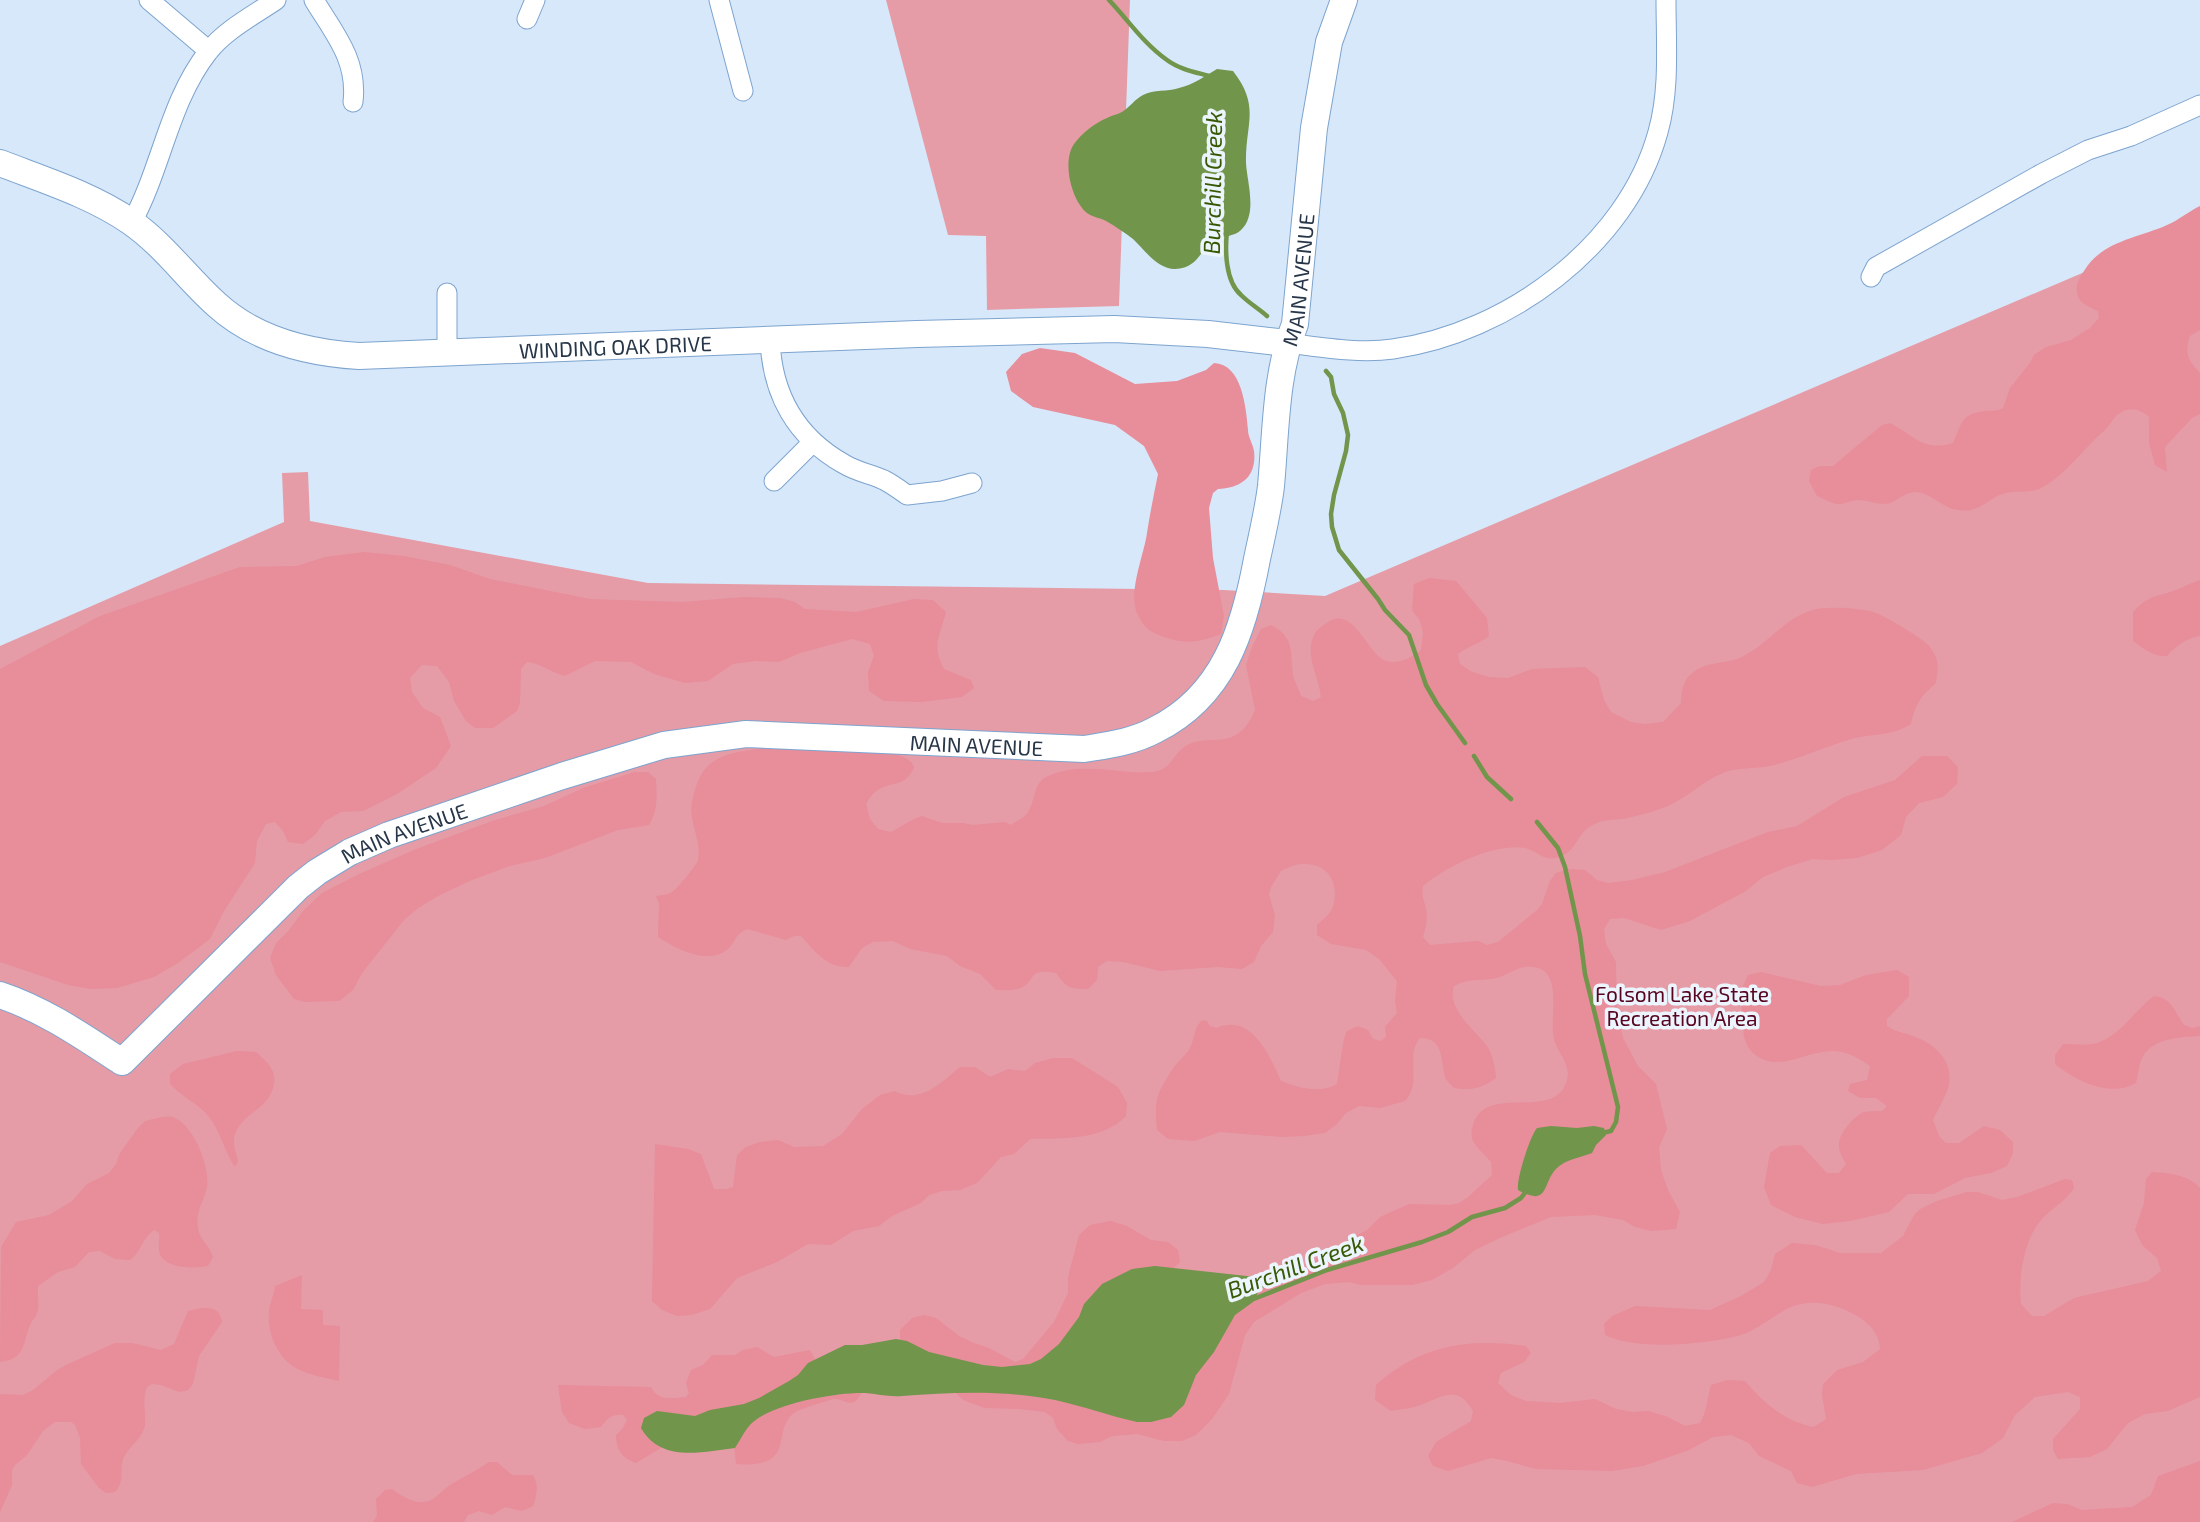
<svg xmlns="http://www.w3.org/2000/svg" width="2200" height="1522" font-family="'Exo 2',sans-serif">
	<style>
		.green { fill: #e59ca6 }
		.forest { fill: #e88d9a }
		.water { fill: #70954b }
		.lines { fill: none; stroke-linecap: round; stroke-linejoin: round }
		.stream { stroke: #70954b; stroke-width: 4.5 }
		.street-casing { stroke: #7da4cf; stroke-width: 21 }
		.secondary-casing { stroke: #7da4cf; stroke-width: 28 }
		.street { stroke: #fff; stroke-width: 19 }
		.secondary { stroke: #fff; stroke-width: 26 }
		.labels { text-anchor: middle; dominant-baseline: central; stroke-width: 7; stroke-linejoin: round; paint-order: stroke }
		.street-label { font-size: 21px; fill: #273749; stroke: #ecf4fd }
		.park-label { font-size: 21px; fill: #58051f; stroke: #ecf4fd }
		.water-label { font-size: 23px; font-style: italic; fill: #375903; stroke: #ecf4fd }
	</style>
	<rect width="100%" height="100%" fill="#d7e8fa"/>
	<path class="green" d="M 886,0 L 1130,0 L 1119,306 L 987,310 L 986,236 L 948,235 Z
		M 2200,225 L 2200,1522 L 0,1522 L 0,646 L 284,522 L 282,473 L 308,472 L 310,521 L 648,583 L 1224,590 L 1325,596 L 2108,262 Z"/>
	<path class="forest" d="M 2200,206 L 2200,330 L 2190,336 C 2184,354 2188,360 2200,373 L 2200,414 L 2192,418 L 2165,447 L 2167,472 L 2155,465 L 2149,443 L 2149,417 C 2141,410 2131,406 2120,413 C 2114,416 2111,424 2106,429 C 2086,446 2066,474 2043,487 C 2032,494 2018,490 2006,493 C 1988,497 1980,514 1958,510 C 1942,508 1929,491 1914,492 C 1904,493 1898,500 1890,503 C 1879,506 1868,500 1858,500 C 1851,500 1844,505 1837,504 C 1830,503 1823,498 1817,496 L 1809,481 L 1811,470 L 1820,466 L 1833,466 L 1882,425 L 1890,423 C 1915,436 1923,452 1953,443 C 1962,424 1960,414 1985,411 C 1993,410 1996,412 2003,408 L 2010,388 L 2030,363 L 2034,355 L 2046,347 L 2071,340 L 2090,328 L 2099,318 L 2098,311 C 2085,305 2075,302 2077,285 C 2078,280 2081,275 2084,271 C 2102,241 2138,238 2167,225 C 2179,220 2189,211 2200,206 Z
		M 1040,348 L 1075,353 L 1135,384 L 1177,381 L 1206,370 L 1214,363 C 1242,364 1246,407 1248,430 C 1248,437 1253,444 1254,451 C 1257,477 1241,488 1218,489 L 1213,493 L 1209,508 L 1213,558 L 1224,616 L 1221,634 C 1200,642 1186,645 1164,637 C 1150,632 1143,627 1137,613 C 1128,591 1144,555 1147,533 C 1150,513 1154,494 1158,474 L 1144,446 L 1115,425 L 1033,407 L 1011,391 L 1006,372 L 1022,354 Z
		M 364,552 L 404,556 L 450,565 L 490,579 L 590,599 L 682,602 L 745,597 L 780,598 L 795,602 L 805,609 L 856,612 L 914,599 L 933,600 L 946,612 C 940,637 931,644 944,669 L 971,680 L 974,688 L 962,697 L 921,702 L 884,701 L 869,691 L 868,672 L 874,656 L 870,644 L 852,639 L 800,653 L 779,662 L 756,661 L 733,664 L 708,681 L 685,683 L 654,674 L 631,662 L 595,661 L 565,676 C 551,673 541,663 527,662 L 521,669 L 520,703 L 517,711 L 493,728 L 475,728 L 466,721 L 454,701 L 449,682 L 437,666 L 422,665 L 410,678 L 412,692 L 423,708 L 440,717 L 451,746 L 436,768 L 397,794 L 363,811 L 341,812 L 325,821 L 315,835 L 303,844 L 288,842 L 283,831 L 275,822 L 266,824 L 257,841 L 255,863 L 224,911 L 210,939 L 178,963 L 154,977 L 117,988 L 91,989 L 68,985 L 0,962 L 0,669 L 100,616 L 240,567 L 297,566 L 325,557 Z
		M 1429,578 L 1456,581 L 1487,618 L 1489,636 C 1479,644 1468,646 1458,654 L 1460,664 L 1472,672 L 1489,677 L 1508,678 L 1532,669 L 1585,667 L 1598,677 L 1604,700 L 1611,712 L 1631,722 L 1645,724 L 1663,722 L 1681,703 C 1681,693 1683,681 1691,674 C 1704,662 1722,664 1737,659 C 1766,648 1783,618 1813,610 C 1825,606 1863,608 1876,613 C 1885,616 1920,637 1927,644 C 1930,646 1934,653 1936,657 C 1939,666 1937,674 1936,683 C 1921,696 1915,704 1911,724 C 1889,737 1874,733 1851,739 C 1823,748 1798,759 1770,766 C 1755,769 1737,767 1723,773 C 1703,781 1688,797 1668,806 C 1657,811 1640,815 1628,818 C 1618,820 1606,819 1597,823 C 1575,831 1579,851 1559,857 C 1542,862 1539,851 1525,848 C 1494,843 1447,866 1423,886 C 1421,896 1424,899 1426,908 C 1428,918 1426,928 1423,937 L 1430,945 L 1478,941 L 1487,945 L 1498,942 L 1537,910 L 1542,904 L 1550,881 L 1556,873 L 1568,869 L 1585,870 L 1597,880 L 1608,883 L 1632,880 L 1665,872 L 1768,832 L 1797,826 L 1844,797 L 1895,780 L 1922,756 L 1947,756 L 1958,767 L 1957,784 L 1943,797 L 1919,803 L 1906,817 L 1901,835 L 1882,850 L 1857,858 L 1831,860 L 1813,859 L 1787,867 L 1763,877 L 1746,891 L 1690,921 L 1661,930 L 1624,918 L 1610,919 L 1604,929 L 1606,944 L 1616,962 L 1617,1011 L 1623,1038 L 1638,1066 L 1656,1084 L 1667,1129 L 1659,1147 L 1661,1170 L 1668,1190 L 1680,1212 L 1676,1229 L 1651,1231 L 1635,1227 L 1623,1220 L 1595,1215 L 1551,1217 L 1502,1237 L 1475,1250 L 1453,1268 L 1432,1280 L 1412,1285 L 1361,1285 L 1349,1282 L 1325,1284 L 1301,1293 L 1254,1322 L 1245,1335 L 1229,1394 L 1212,1419 L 1196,1435 L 1182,1441 L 1164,1441 L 1137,1434 L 1112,1436 L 1100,1442 L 1078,1444 L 1068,1441 L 1057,1429 L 1053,1418 L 1045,1412 L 1019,1409 L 985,1408 L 963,1400 L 906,1347 L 900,1339 L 900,1330 L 912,1318 L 924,1315 L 936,1318 L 959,1336 L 974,1343 L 989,1348 L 1015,1362 L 1023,1359 L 1054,1322 L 1068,1293 L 1068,1277 L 1079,1235 L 1090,1225 L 1110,1221 L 1127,1226 L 1151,1240 L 1168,1242 L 1178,1250 L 1180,1262 L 1170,1272 L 1254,1284 L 1310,1265 L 1326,1252 L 1367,1230 L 1380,1217 L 1409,1204 L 1450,1205 L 1459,1203 L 1468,1197 L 1492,1175 L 1491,1162 C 1479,1147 1466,1143 1474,1122 C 1488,1085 1553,1120 1566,1083 C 1573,1065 1558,1055 1554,1039 C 1548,1015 1567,963 1525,967 C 1517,968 1508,974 1500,977 C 1484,982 1469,977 1454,986 C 1446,1009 1475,1030 1487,1046 C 1493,1055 1495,1067 1496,1078 C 1482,1088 1471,1091 1454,1088 C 1451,1085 1448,1082 1446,1079 C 1440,1064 1446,1038 1420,1038 C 1407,1053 1418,1074 1411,1091 C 1410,1095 1407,1098 1405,1101 L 1380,1108 L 1359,1106 L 1346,1113 L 1337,1124 L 1325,1133 L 1304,1136 L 1282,1137 L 1220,1132 L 1194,1141 L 1168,1139 L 1157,1130 C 1154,1098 1157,1093 1174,1067 C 1178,1061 1185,1056 1189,1050 C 1195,1040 1193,1029 1202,1020 L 1207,1021 L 1210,1026 L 1216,1028 C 1252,1012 1270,1057 1281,1081 C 1299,1088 1320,1094 1337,1084 C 1339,1074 1343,1035 1347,1031 C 1349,1030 1356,1027 1358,1026 L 1368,1030 L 1373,1039 L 1381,1041 L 1386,1037 L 1385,1027 L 1397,1013 L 1395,1001 L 1397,981 L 1379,959 L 1366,950 L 1331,944 L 1317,935 L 1317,925 C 1321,921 1329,915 1332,909 C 1341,885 1329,862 1302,864 C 1295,864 1287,868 1281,871 L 1271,887 L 1269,895 L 1275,915 L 1273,932 L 1261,946 L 1254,962 L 1242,969 L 1218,967 L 1160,971 L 1123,962 L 1107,961 L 1098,967 L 1097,980 L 1088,989 C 1069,989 1067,988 1056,973 C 1026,968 1038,979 1021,988 C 1013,991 1005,990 996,990 L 980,974 L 960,966 L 947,956 L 910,949 L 893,941 L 873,942 L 862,948 L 849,967 C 826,968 815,951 801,936 L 794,936 L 786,940 L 747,929 C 733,936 736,942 728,949 C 707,966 677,949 658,937 L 659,904 L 656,896 C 661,895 667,895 672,892 C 676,890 697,865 698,860 C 702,841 688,821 692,802 C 695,788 699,773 710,764 C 735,742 823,747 856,750 C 872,752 908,750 914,767 C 904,794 882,774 866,804 L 870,819 L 878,829 L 891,832 L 914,819 L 922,816 L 942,823 L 963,823 L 973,825 L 1005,822 L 1011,825 C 1016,821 1025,818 1028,812 C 1036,800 1033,782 1048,776 C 1081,761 1116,774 1150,772 C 1171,771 1170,758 1183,748 C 1208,729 1235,757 1255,710 L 1246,665 L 1252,647 L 1261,629 L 1271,625 C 1295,637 1290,652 1293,674 C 1294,681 1299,689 1301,696 L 1313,701 L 1321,697 C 1319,681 1312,668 1311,654 C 1310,646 1312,639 1315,633 C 1319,628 1322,626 1328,622 C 1354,605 1367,654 1386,661 C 1399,665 1412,657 1421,650 L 1423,633 L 1420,621 L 1412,610 L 1414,584 Z
		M 2200,580 L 2200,636 C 2185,639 2177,645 2167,656 C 2153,657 2144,649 2133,641 L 2133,612 C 2149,595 2153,598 2173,591 C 2182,588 2191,583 2200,580 Z
		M 635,772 L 648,772 L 656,779 C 657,796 658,810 649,825 L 618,830 L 545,858 L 510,866 L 472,880 L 440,895 L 418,908 L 404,920 L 362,973 L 353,990 L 339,1001 L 305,1002 L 294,999 L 276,975 L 270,958 L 276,943 L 289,930 L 303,911 L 322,893 L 359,874 L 416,849 L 495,820 L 544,806 L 583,788 Z
		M 1897,970 L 1909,977 L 1909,996 L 1887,1019 L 1887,1026 C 1897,1033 1907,1033 1918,1038 C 1937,1046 1953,1062 1949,1085 C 1946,1096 1938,1109 1933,1120 L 1939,1136 L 1946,1143 L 1959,1143 L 1984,1126 L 2000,1130 L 2013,1142 L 2013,1153 L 2007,1166 L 1991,1173 L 1965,1178 L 1934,1194 L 1908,1194 L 1889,1212 L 1850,1221 L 1823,1224 L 1795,1217 L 1771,1205 L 1764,1187 L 1770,1153 L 1780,1146 L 1801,1145 L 1827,1173 L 1839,1173 L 1846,1164 C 1835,1147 1837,1138 1850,1123 C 1854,1118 1859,1114 1864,1112 C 1870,1111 1877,1111 1882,1111 L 1887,1106 L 1876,1098 L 1860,1098 L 1848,1091 L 1850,1084 L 1867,1080 L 1870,1066 C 1860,1059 1849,1052 1835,1051 C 1807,1049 1777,1076 1752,1052 C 1744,1043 1743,1034 1743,1022 C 1742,998 1736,999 1748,975 L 1761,972 L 1821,986 L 1840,985 L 1866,975 Z
		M 2154,996 C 2173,998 2174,1012 2184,1025 L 2192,1028 L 2200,1026 L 2200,1036 C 2181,1037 2154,1038 2143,1056 C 2139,1063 2138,1075 2136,1083 C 2110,1098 2076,1081 2055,1064 L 2055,1055 L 2063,1044 C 2073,1044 2087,1046 2097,1043 C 2120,1036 2135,1010 2154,996 Z
		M 237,1051 L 256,1052 C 265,1060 277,1070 274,1084 C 269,1111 244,1110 235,1134 C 232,1143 236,1153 238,1161 L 235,1167 C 224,1151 221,1132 209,1117 C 198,1103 182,1097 170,1084 L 170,1074 L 183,1064 Z
		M 1053,1058 L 1072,1058 L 1118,1087 L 1127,1103 L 1126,1116 C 1102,1141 1062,1138 1030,1139 L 1014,1154 L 1001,1157 L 977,1183 L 960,1190 L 942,1191 L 929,1195 L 921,1203 L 892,1216 L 879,1226 L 853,1231 L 831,1245 L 808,1244 L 777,1262 L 737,1278 L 710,1309 L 692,1315 L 677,1316 L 662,1310 L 652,1301 L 655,1144 L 688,1149 L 701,1154 L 714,1189 L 726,1189 L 733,1187 L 737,1155 L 746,1147 L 760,1142 L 778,1140 L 794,1147 L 823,1146 L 842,1134 L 862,1109 L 880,1095 L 895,1091 C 920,1105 942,1082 960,1067 L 975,1067 L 990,1077 L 1008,1069 L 1025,1071 L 1035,1063 Z
		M 162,1117 C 166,1117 170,1116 173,1117 C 194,1125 210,1167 207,1187 C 204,1203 195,1209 198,1229 C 200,1240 210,1246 213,1257 L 208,1266 C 195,1269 161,1269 159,1250 C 158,1244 160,1239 159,1233 L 154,1230 C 143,1237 141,1252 130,1260 L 115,1259 L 100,1251 L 89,1252 L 75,1267 L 58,1272 L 38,1286 C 37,1294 40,1306 37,1313 C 36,1317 33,1319 31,1323 C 22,1342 27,1359 0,1362 L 1,1247 L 16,1222 L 49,1215 L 72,1201 L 87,1184 L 109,1173 L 116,1164 L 120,1153 L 138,1128 L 145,1121 Z
		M 2152,1172 C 2169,1173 2189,1175 2200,1188 L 2200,1397 L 2168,1411 L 2145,1414 L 2128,1423 L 2107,1449 L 2090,1457 L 2058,1459 L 2053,1450 L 2053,1439 L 2080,1409 L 2080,1397 L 2068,1392 L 2035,1397 L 2015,1415 L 2003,1438 L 1982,1453 L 1923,1470 L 1856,1474 L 1812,1487 L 1797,1483 L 1791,1471 L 1759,1456 L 1749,1443 L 1731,1435 L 1713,1437 L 1689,1450 L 1643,1466 L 1612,1471 L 1536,1469 L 1507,1461 L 1491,1458 L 1448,1471 L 1433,1466 L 1428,1456 L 1436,1442 L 1471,1421 L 1473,1411 C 1455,1380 1438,1401 1414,1407 C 1407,1409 1399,1409 1391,1411 L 1375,1400 L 1376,1385 C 1421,1345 1468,1338 1526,1346 L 1531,1353 L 1524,1362 L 1501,1373 L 1498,1383 L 1511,1395 L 1526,1401 L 1560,1403 L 1595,1399 L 1616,1409 L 1632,1412 L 1648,1411 L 1668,1417 L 1685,1426 L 1700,1423 C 1707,1411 1707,1399 1711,1385 L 1728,1380 L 1745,1381 C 1765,1404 1784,1421 1814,1427 L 1826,1419 L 1822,1395 L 1823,1384 L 1837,1370 L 1863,1362 L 1880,1349 C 1879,1333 1870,1324 1857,1316 C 1835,1303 1808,1297 1785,1310 C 1767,1320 1753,1333 1733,1337 C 1699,1345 1636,1350 1605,1335 L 1604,1324 L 1612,1316 L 1635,1306 L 1710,1310 L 1741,1296 L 1764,1282 L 1771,1270 L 1775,1254 L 1792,1243 L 1815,1245 L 1840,1253 L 1881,1253 L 1903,1236 L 1914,1215 L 1920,1209 L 1937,1201 L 1967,1192 L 1978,1192 L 2002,1200 L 2017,1197 L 2065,1179 L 2072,1180 L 2074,1188 C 2063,1203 2058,1204 2046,1215 C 2024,1234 2018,1277 2021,1304 L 2032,1316 L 2044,1316 L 2074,1298 L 2148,1281 L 2161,1271 L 2157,1258 L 2142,1245 L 2135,1230 L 2144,1203 L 2146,1179 Z
		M 302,1275 L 301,1309 L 323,1310 L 323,1325 L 340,1326 L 339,1381 C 309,1374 286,1372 273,1340 C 270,1332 268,1321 269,1313 C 269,1304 274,1296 275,1286 Z
		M 201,1308 C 214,1308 220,1309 222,1322 L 199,1356 L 193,1384 L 188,1390 L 179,1392 L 161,1385 L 152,1384 L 147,1387 C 142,1399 146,1412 145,1425 C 143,1438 130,1445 124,1457 C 118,1470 126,1481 115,1492 L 106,1493 L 99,1488 L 81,1464 L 80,1438 L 75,1425 L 71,1422 L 55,1422 L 43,1431 L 27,1455 L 15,1465 L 12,1470 L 12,1485 L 0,1512 L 0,1394 L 23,1395 L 33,1390 L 57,1370 L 68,1364 L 115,1343 L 132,1343 L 161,1350 L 174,1344 L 188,1311 Z
		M 757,1347 L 774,1357 L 810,1350 L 818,1365 L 863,1389 C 853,1413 847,1398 833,1399 C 830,1400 801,1409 797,1411 C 768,1427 801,1469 736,1464 L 734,1445 L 660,1426 L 661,1448 L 636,1463 C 622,1458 616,1450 616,1435 L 623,1428 L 627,1420 L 623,1415 C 612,1414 607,1419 601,1427 L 585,1429 L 569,1423 L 562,1412 L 558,1385 L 651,1387 C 658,1402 672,1398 686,1397 L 689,1393 L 686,1383 L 691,1370 L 703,1365 L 712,1355 L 735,1355 L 743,1350 Z
		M 2200,1461 L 2200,1522 L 2012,1522 L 2053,1503 L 2067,1504 L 2082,1510 L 2132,1507 L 2151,1495 L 2158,1476 Z
		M 489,1462 L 497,1462 L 512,1475 L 533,1475 C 539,1486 537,1494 533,1506 L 522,1511 L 505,1507 L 492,1515 L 479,1511 L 468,1515 L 464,1522 L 373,1522 L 377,1516 L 376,1499 L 385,1490 L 392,1489 C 405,1499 423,1509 437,1496 C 442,1492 445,1488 450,1485 C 463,1477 476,1471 489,1462 Z"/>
	<path class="water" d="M 1217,69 L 1233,71 C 1261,107 1245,124 1246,163 C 1247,182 1258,214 1241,230 C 1234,237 1225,235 1217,239 C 1199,248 1200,268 1175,269 C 1157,269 1145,250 1133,239 C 1125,233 1115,226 1106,221 C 1101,218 1092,217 1087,213 C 1071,200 1062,161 1074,144 C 1082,133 1095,123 1107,118 C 1112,115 1117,115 1122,112 C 1130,107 1135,99 1143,95 C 1154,89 1167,92 1179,88 C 1193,85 1205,76 1217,69 Z
		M 1551,1126 L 1577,1128 L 1594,1126 L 1604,1128 L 1606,1135 L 1596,1145 L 1592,1153 C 1581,1157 1565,1160 1557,1168 C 1542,1182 1550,1208 1518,1190 C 1516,1180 1530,1136 1537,1128 Z
		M 1155,1266 L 1274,1279 L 1259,1291 L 1253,1302 L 1235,1315 L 1214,1352 L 1196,1375 L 1184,1405 L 1171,1417 L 1151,1422 L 1137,1422 C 1110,1416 1083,1406 1055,1400 C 1005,1390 953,1392 902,1396 C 889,1397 877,1394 865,1393 C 837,1392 775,1403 753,1422 C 745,1429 741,1439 735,1448 C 702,1452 661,1463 641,1428 L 644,1418 L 657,1411 L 695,1416 L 710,1410 L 744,1404 L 759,1398 L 789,1381 L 798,1375 L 808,1363 L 845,1345 L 862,1345 L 896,1339 L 907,1341 L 929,1352 L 983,1365 L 1002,1367 L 1030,1364 L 1041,1359 L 1059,1344 L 1079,1317 L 1084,1304 L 1102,1284 L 1132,1269 Z"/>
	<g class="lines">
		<path class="stream" d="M 1109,0 C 1128,20 1144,44 1167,60 C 1179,69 1195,72 1209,76
			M 1227,231 C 1225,250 1225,281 1241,295 C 1249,303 1259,309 1267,316
			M 1326,371 L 1331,377 L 1334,394 L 1343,413 L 1348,435 L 1346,451 L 1334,495 L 1331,514 L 1332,527 L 1339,550 L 1378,599 L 1385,610 L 1409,635 L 1426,685 L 1437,704 L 1465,743
			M 1474,756 L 1487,777 L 1511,799
			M 1537,822 L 1558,848 L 1565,867 L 1580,936 L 1585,974 L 1618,1107 L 1616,1122 L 1611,1131 L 1602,1133
			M 1251,1300 L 1327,1270 L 1422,1242 L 1448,1232 L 1472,1217 L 1505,1208 L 1521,1198 L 1527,1190"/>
		<defs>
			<path id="street" d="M 149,0 L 209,51
				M 314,0 C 334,33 358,60 353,102
				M 719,0 L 743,91
				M 527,19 L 535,0
				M 132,222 C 162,167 169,102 208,52 C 225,30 254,15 276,0
				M 1871,277 L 1876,267 L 2041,174 L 2088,150 L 2131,136 L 2200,105
				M 770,340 C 772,394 796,437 844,464 C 857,472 871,474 884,480 C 892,484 900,490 907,495 L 942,491 L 972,483
				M 1287,343 C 1321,347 1359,354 1393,349 C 1507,333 1627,246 1658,132 C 1670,90 1666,43 1666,0
				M 447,353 L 447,293
				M 774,481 L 813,442"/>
			<g id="secondary">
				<path id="s1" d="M 0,163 C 44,180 92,195 131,222 C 164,245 187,278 216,304 C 254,339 308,353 359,356 L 917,334 L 1114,329 L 1208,334 L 1287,343"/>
				<path id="s2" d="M 0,995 C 45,1010 82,1036 122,1062 L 298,887 L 317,872 L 350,852 L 389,835 L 562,776 L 664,745 L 746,734 L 1084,749 C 1108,745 1133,742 1155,730 C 1224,696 1244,629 1257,559 C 1262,535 1268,511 1271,486 C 1276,432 1275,375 1295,324 L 1314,128 L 1329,42 L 1344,0"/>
			</g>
		</defs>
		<use href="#street" class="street-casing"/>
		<use href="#secondary" class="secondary-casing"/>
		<use href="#street" class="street"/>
		<use href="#secondary" class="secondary"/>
	</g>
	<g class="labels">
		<g class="street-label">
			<text stroke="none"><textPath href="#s2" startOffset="1768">MAIN AVENUE</textPath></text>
			<text stroke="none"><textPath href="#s1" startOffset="674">WINDING OAK DRIVE</textPath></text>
			<text stroke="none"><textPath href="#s2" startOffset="1096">MAIN AVENUE</textPath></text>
			<text stroke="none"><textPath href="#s2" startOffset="508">MAIN AVENUE</textPath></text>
		</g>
		<g class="park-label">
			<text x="1682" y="993">Folsom Lake State<tspan x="1682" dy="24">Recreation Area</tspan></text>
		</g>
		<g class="water-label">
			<text transform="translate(1212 183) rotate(-89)">Burchill Creek</text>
			<text transform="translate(1295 1266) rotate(-20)">Burchill Creek</text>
		</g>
	</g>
</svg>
